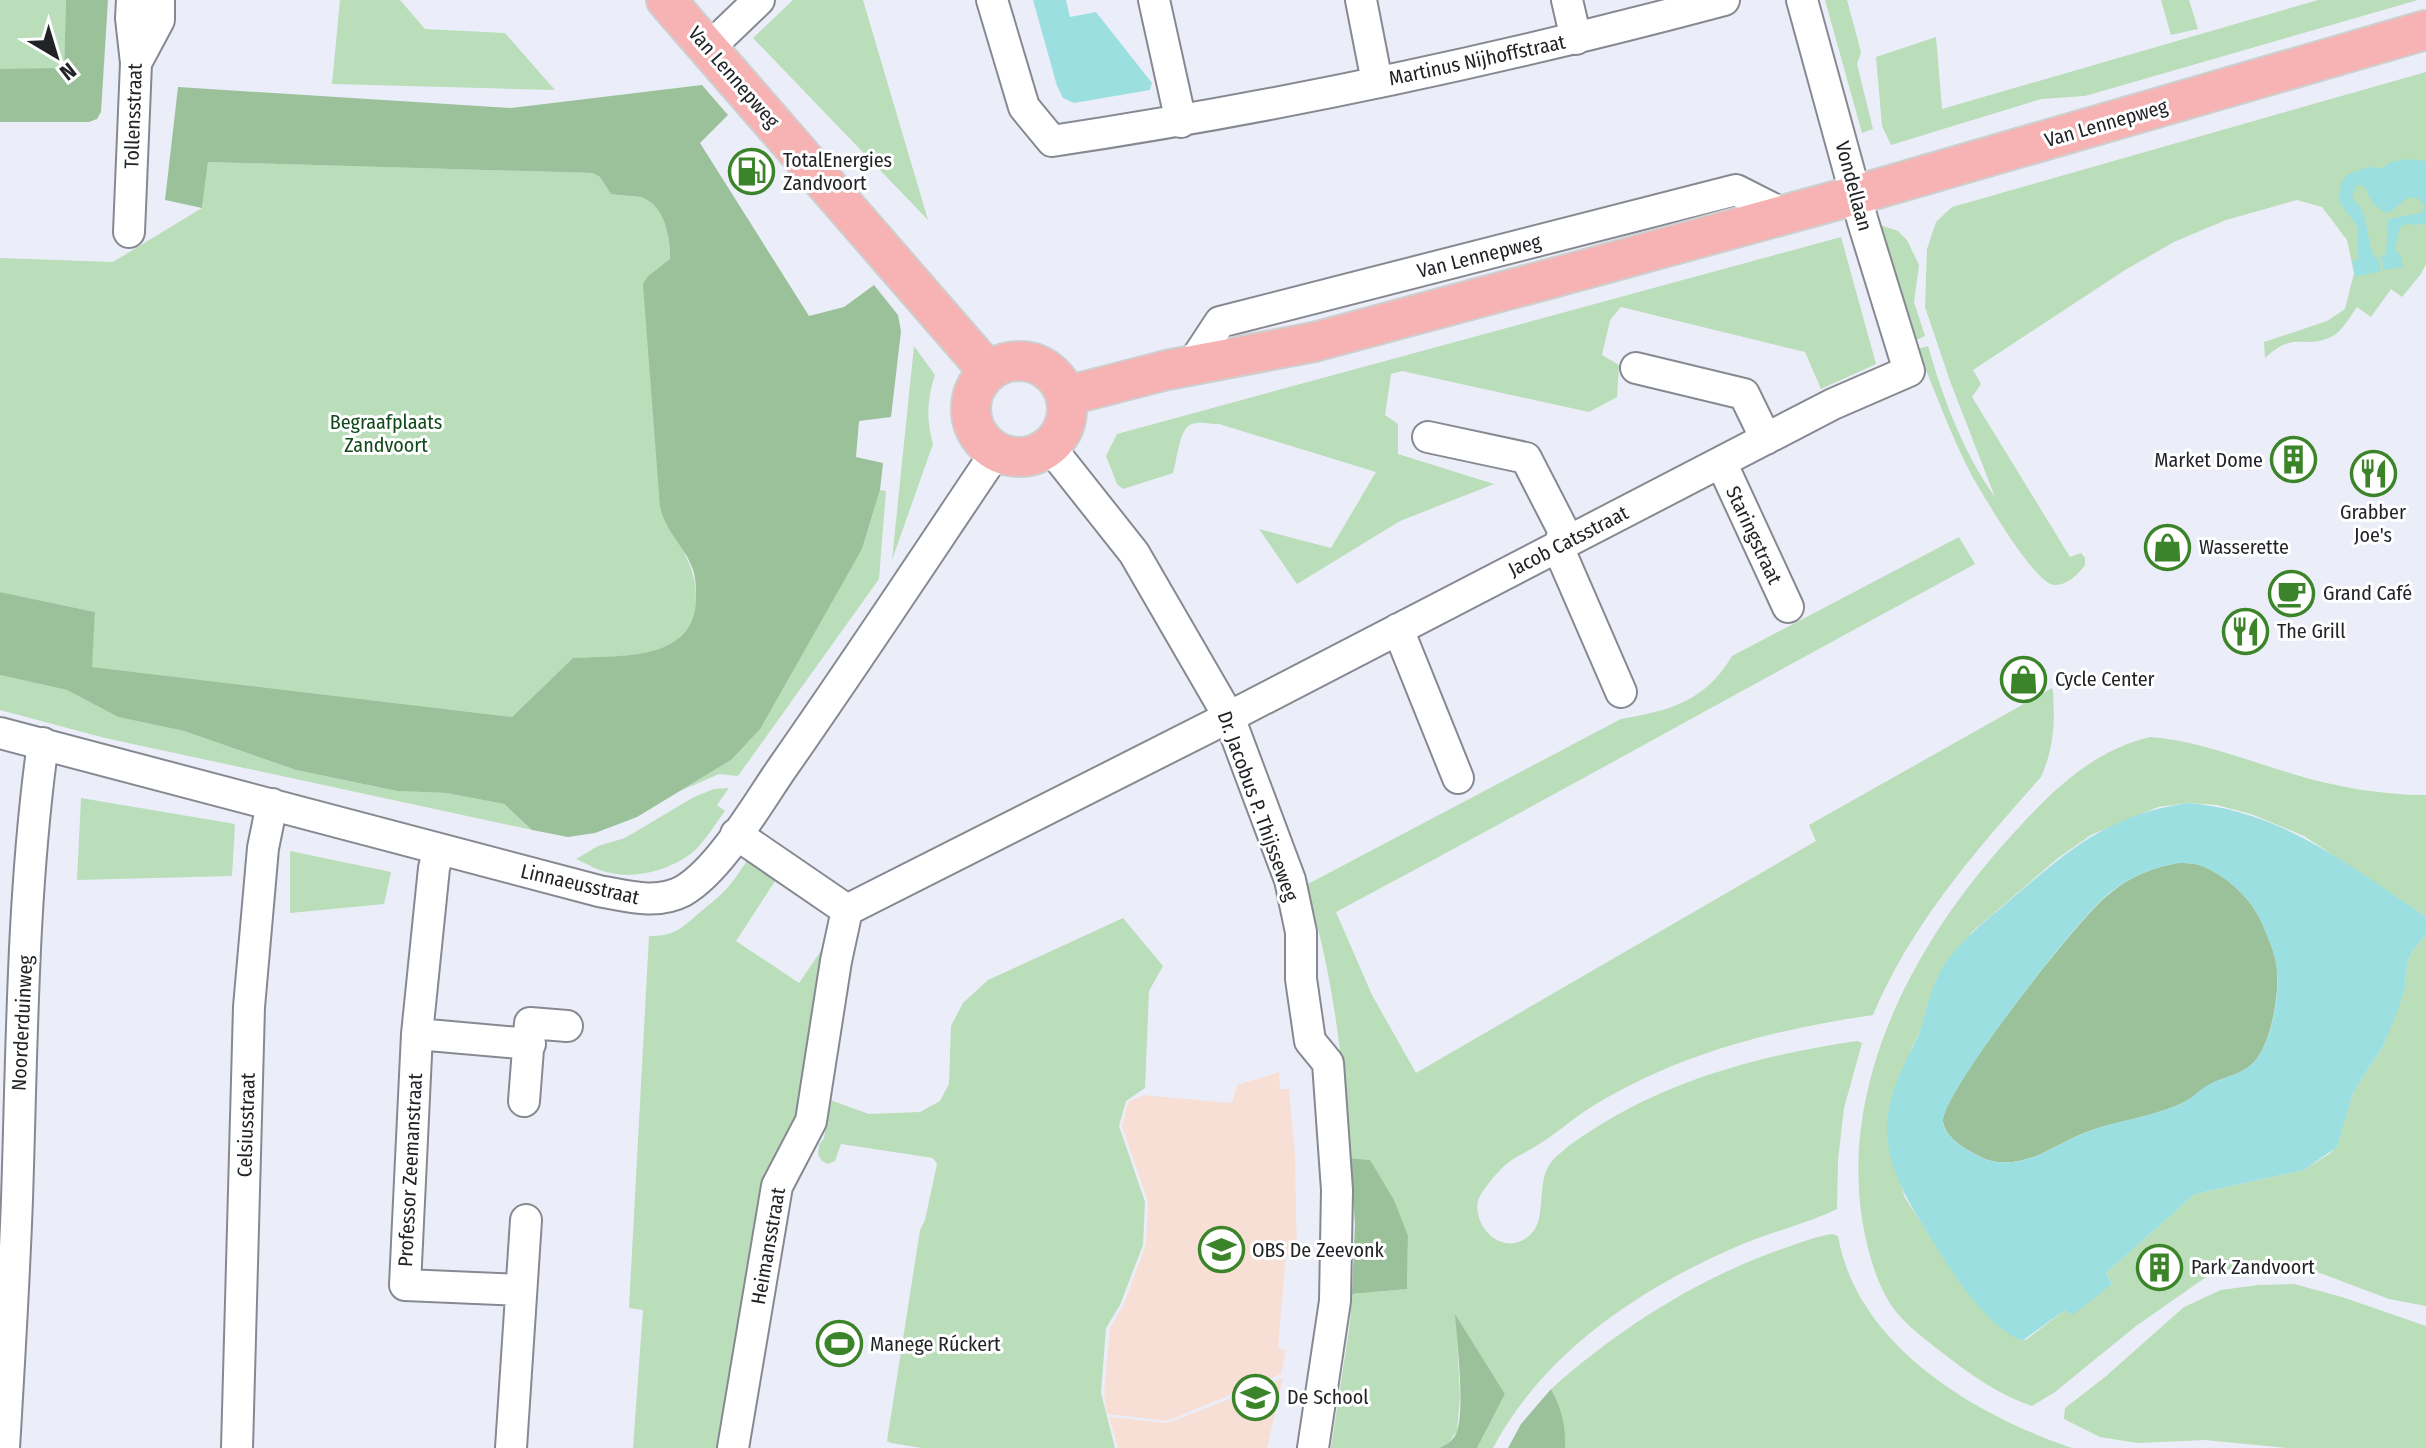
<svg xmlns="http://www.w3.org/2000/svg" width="2426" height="1448" font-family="'Fira Sans Condensed',sans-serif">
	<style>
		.education { fill: #f7dfd6 }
		.green { fill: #baddba }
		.forest { fill: #9bc19b }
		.water { fill: #9cdfe1; fill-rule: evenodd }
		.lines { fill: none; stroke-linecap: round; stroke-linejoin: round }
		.minor-casing { stroke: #878992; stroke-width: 34 }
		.major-casing { stroke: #cecfcf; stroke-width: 42 }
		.minor { stroke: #fff; stroke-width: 30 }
		.major { stroke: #f7b2b3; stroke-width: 38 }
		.labels { text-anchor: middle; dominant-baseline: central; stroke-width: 6; stroke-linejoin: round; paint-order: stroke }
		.street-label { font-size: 20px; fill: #222327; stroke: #fff }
		.poi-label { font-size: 20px; fill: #222327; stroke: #fff; text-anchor: start }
		.park-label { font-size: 20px; fill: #114918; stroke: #fff }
	</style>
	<rect width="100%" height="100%" fill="#ebeef8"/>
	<path class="education" d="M 1279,1072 L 1280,1089 L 1289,1089 L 1295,1153 L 1297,1257 L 1286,1256 L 1278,1348 L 1286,1350 L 1281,1374 L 1167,1421 L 1107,1414 L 1104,1393 L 1110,1328 L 1123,1306 L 1146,1244 L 1148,1202 L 1122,1126 L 1128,1102 L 1143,1095 L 1232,1103 L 1237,1085 Z
		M 1283,1378 L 1267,1448 L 1118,1448 L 1109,1417 L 1168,1423 Z"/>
	<path class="green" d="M 0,0 L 66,0 L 64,69 L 0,69 Z
		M 340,0 L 400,0 L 425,29 L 505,33 L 555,90 L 332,84 Z
		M 793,0 L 863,0 L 928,220 L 753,38 Z
		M 1825,0 L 1847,0 L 1861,52 L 1857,64 L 1873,129 L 1862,133 Z
		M 2161,0 L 2189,0 L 2198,29 L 2171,35 Z
		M 2318,0 L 2418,0 L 2085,96 L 2041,99 L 1891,145 L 1882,126 L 1876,57 L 1936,37 L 1942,109 Z
		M 2426,72 L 2426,264 L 2421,274 L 2402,297 L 2391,289 L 2371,317 L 2357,307 C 2350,316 2342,332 2331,337 C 2303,350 2294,330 2265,358 L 2264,342 L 2327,321 L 2345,309 L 2354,273 L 2347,240 L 2322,207 L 2297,200 L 2226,220 L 2174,242 L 2125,270 L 1973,370 L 1981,384 L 1972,397 L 2070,557 L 2081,553 L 2085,558 L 2085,565 C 2078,574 2068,585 2055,585 C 2035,586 1982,493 1971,474 C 1950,434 1935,390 1917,349 L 1928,346 C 1943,398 1963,452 1995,497 L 1950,381 L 1925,307 L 1927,249 L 1936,222 L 1952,207 Z
		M 208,162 L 592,173 L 600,177 L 612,194 C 621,196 634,195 643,198 C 665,206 671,240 670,259 L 648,276 L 685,555 C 694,571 696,585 696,603 C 696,662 613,656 573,658 L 512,717 L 91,667 L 95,612 L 0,592 L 0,258 L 113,262 L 202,208 Z
		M 1877,224 L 1898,231 L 1907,240 L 1919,265 L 1914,302 L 1925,336 L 1914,341 Z
		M 1841,237 L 1876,364 L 1821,389 L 1805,352 L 1621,307 L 1610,320 L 1602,355 L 1619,365 L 1617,397 L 1589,412 L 1402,371 L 1391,374 L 1385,415 L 1398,424 L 1398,454 L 1494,484 L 1400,521 L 1297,584 L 1259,529 L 1331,548 L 1376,472 L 1219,424 C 1211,424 1200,421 1192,424 C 1179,428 1177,460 1173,473 L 1123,489 L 1117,484 L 1106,456 L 1117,434 Z
		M 914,346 L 935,375 C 927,398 926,420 933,444 L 892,560 Z
		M 880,490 L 886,491 L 879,579 L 738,776 L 719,774 L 680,791 L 731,760 L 862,549 Z
		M 1959,537 L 1975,564 C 1762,679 1550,798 1336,912 L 1372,995 L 1416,1073 L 1816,841 L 1809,825 L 2052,688 L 2053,691 C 2055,722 2054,748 2041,777 C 1977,849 1911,924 1873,1015 C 1772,1030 1676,1054 1588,1109 C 1573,1119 1559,1131 1544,1141 C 1532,1150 1514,1156 1503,1167 C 1496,1174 1481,1191 1478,1201 C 1473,1224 1497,1252 1521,1241 C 1553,1227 1532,1185 1552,1161 C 1565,1147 1584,1135 1600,1125 C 1678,1077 1768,1054 1857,1041 L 1862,1043 L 1844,1108 L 1838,1160 L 1837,1209 C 1808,1223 1775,1231 1745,1243 C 1645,1285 1545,1350 1493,1448 L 1477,1448 L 1505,1394 L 1456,1316 L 1460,1397 L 1457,1431 L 1447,1445 L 1439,1448 L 1331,1448 L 1350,1323 L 1352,1294 L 1407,1289 L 1408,1236 L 1370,1160 L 1350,1158 C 1344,1067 1333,972 1306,885 L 1621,719 C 1669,711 1706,701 1732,656 Z
		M 0,675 L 67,690 L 118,717 L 184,731 L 296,770 L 397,791 L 447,793 L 504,804 L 532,830 L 105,738 L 0,710 Z
		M 2150,737 C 2200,741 2245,760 2293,774 C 2335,787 2382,795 2426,795 L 2426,917 L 2304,836 L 2251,814 L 2217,805 L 2188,803 L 2158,807 L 2091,835 L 2058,858 L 1972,932 L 1937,978 L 1923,1025 L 1911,1050 L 1890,1150 L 1905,1198 L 1963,1286 L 2002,1328 L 2022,1341 L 2027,1339 L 2065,1310 L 2112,1284 L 2106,1273 L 2195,1194 L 2304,1170 L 2329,1154 L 2337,1146 L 2353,1093 L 2383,1046 L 2405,988 L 2407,962 L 2413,950 L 2426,934 L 2426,1306 L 2389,1299 L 2320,1273 L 2277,1266 L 2244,1266 L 2209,1275 L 2136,1326 L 2055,1392 L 2032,1406 C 1999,1395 1971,1375 1944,1354 C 1926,1340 1904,1324 1891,1305 C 1876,1282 1868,1252 1863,1225 C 1839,1085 1912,948 2002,846 C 2044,799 2087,752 2150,737 Z
		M 729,788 L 717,805 L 725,811 C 715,824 706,840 694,851 C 673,869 638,879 611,873 C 599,871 587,864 576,859 L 598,846 L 625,838 L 694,797 L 714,789 Z
		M 81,798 L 235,824 L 232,876 L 77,880 Z
		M 290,851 L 391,872 L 384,904 L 290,913 Z
		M 750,856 L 779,875 L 736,941 L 799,983 L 829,939 L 801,1118 L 772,1162 L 720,1448 L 633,1448 L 643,1310 L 629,1308 L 649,936 C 678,936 683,926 704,909 C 726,892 735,880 750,856 Z
		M 1123,918 L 1163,966 L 1149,991 L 1145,1088 L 1126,1101 L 1119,1126 L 1145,1202 L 1143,1245 L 1120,1305 L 1106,1328 L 1101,1393 L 1115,1448 L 922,1448 L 891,1443 L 887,1441 L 920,1230 L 925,1220 L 937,1164 L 933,1158 L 841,1144 L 835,1161 L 828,1164 L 822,1161 L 818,1155 L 819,1145 L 824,1138 L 830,1100 L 869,1114 L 920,1112 L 940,1101 L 949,1084 L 951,1026 L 963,1003 L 988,980 Z
		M 1832,1234 L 1838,1236 C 1857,1346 1975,1415 2072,1448 L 1565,1448 C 1566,1424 1562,1410 1551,1389 C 1617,1330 1695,1280 1779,1250 C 1797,1244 1813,1237 1832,1234 Z
		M 2294,1284 L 2342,1297 L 2426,1326 L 2426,1448 L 2287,1448 L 2205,1440 L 2137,1443 L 2100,1437 L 2064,1419 L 2065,1408 L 2105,1377 L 2184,1307 L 2221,1290 L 2258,1285 Z"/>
	<path class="forest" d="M 66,0 L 108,0 L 101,112 L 97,119 L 89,122 L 0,122 L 0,69 L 64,68 Z
		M 702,85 L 728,115 L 700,143 L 809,316 L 844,307 L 874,285 L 898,315 L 901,331 L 891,417 L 859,421 L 856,457 L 883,463 L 880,490 L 862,549 L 760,729 L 731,760 L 637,817 L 595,833 L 568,837 L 532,830 L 504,804 L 447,793 L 397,791 L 296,770 L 184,731 L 118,717 L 67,690 L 0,675 L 0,592 L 95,612 L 92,667 L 512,717 L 573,658 C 618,655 696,663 696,598 C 696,588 696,576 692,567 C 683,544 667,534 660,507 L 643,284 L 648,276 L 670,259 C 671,240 665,206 643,198 C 634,195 621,196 611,194 L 600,177 L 592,173 L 208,162 L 202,208 L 165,200 L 178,87 L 511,108 Z
		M 2178,863 C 2186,863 2195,863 2202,866 C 2228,876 2255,902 2264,928 C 2269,939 2274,951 2276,963 C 2281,989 2272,1041 2255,1061 C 2242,1076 2223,1076 2207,1086 C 2200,1090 2195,1096 2188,1100 C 2157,1117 2117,1120 2084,1133 C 2069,1139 2055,1147 2041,1154 C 2021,1163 1997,1167 1977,1155 C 1964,1148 1946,1138 1943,1122 C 1939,1096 2080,916 2108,895 C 2129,877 2151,868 2178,863 Z
		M 1350,1158 L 1370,1160 L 1394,1200 L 1408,1236 L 1407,1289 L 1352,1294 L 1355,1224 Z
		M 1455,1314 L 1505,1394 L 1477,1448 L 1439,1448 C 1447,1445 1455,1439 1457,1431 C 1465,1408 1457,1340 1455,1314 Z
		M 1551,1389 C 1562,1410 1566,1424 1565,1448 L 1508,1448 L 1521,1424 Z"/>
	<path class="water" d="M 1033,0 L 1066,0 L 1070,17 L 1096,12 L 1152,83 L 1150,90 L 1074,103 L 1063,98 L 1057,86 Z
		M 2406,159 L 2426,161 L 2426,223 C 2417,227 2409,221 2400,227 L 2395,249 L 2397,253 L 2400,253 L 2403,267 L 2383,270 L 2382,256 L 2386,255 L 2388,219 L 2421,213 L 2425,206 L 2417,198 L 2408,197 L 2392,211 L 2385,213 L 2374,205 L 2364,186 L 2356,185 L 2352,199 C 2371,209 2364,242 2376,258 L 2378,258 L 2381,271 L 2355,277 L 2352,261 L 2358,260 L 2357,226 L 2339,202 L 2341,183 L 2347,175 L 2368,167 L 2383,168 L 2391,162 Z
		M 2188,803 C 2279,810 2350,865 2423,915 L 2426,917 L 2426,934 L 2413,950 L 2407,962 L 2405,988 L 2397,1013 L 2383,1046 L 2353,1093 L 2337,1147 L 2304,1170 L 2195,1194 L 2106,1273 L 2112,1284 L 2073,1315 L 2065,1310 L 2022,1341 C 1990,1328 1954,1277 1937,1248 C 1914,1210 1887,1174 1887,1127 C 1888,1093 1904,1066 1918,1036 C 1926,1017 1928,997 1937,978 C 1952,948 1977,928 2002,907 C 2065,854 2102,816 2188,803 ZM 2178,863 C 2186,863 2195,863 2202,866 C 2228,876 2255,902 2264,928 C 2268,939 2274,951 2276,963 C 2281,989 2273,1040 2255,1061 C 2242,1076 2223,1076 2207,1086 C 2200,1089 2195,1096 2188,1100 C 2157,1117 2117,1120 2084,1133 C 2069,1139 2055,1147 2041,1154 C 2021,1163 1997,1167 1977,1155 C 1965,1149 1946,1138 1943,1123 C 1939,1096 2080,916 2107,895 C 2129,877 2151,868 2178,863 Z"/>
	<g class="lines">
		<defs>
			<path id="minor" d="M 992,0 L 1024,107 L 1052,141 C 1279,107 1503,59 1724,0
				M 1154,0 L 1181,122
				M 1361,0 L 1377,82
				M 1567,0 L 1576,39
				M 709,48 L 759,0
				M 136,63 L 159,20 L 159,0
				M 129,232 L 136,63 L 131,18 L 132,0
				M 1191,366 L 1220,322 L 1736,190 L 1785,215
				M 1636,368 L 1744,394 L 1766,439
				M 1428,437 L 1526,458 L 1564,532 L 1558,547 L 1621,692
				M 1050,447 L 1134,553 L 1229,717 L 1290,880 L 1301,932 L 1301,979 L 1310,1041 L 1328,1063 L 1337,1190 L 1335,1301 L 1313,1448
				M 1721,462 L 1788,607
				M 1398,629 L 1458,778
				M 0,733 L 599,891 C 627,896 657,905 683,891 C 721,869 759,801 785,764 C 857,661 926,556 996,452
				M 736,834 L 847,910
				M 439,849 L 434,868 L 417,1034 L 405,1285 L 521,1290
				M 847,910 L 1229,717 L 1833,404 L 1909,371 L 1863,222 L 1802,0
				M 417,1034 L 530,1044
				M 524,1101 L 530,1023 L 567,1026
				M 4,1448 C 9,1365 14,1282 17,1199 C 22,1047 22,894 43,743
				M 237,1448 L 249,1007 L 263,848 L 272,804
				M 511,1448 L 526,1220
				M 733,1448 L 777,1186 L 811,1121 L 836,961 L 847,910"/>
			<path id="major" d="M 666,0 L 989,372
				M971 409a48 48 0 1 1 96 0a48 48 0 1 1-96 0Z
				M 1066,396 L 1167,370 L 1314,342 L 1586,269 L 1856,195 L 2426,30"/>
		</defs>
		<use href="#minor" class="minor-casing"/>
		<use href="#major" class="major-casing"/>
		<use href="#minor" class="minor"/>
		<use href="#major" class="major"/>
	</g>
	<defs>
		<symbol id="fuel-ring" viewBox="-11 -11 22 22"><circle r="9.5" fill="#fff" stroke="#3c842a" stroke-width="1.5"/><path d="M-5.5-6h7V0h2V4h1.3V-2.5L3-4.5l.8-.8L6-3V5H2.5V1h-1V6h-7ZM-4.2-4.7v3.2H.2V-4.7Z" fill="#3c842a"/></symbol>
		<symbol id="building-ring" viewBox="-11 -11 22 22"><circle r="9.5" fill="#fff" stroke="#3c842a" stroke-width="1.5"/><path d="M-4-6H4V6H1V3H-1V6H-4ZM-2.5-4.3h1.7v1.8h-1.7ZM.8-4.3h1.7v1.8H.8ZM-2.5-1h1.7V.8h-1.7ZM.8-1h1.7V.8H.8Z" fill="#3c842a"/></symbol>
		<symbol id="restaurant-ring" viewBox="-11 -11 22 22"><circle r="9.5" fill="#fff" stroke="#3c842a" stroke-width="1.5"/><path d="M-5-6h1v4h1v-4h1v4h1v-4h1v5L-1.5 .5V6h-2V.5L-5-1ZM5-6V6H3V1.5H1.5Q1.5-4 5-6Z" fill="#3c842a"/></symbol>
		<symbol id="shop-ring" viewBox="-11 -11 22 22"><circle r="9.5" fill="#fff" stroke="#3c842a" stroke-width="1.5"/><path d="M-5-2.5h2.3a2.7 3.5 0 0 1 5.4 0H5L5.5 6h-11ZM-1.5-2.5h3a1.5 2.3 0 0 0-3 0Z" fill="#3c842a"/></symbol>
		<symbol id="cafe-ring" viewBox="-11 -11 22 22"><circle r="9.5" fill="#fff" stroke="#3c842a" stroke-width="1.5"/><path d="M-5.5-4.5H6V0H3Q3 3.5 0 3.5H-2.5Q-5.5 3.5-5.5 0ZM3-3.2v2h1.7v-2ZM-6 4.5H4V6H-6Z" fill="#3c842a"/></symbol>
		<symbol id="school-ring" viewBox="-11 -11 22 22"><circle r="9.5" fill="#fff" stroke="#3c842a" stroke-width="1.5"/><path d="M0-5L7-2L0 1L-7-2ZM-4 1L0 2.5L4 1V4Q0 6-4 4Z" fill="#3c842a"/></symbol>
		<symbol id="stadium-ring" viewBox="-11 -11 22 22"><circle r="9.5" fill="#fff" stroke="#3c842a" stroke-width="1.5"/><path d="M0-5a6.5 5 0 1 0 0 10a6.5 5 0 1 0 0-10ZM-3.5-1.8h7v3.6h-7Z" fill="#3c842a"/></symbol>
	</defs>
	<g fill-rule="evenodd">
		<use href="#fuel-ring" x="726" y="146" width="51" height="51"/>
		<use href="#building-ring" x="2268" y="434" width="51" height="51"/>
		<use href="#restaurant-ring" x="2348" y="448" width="51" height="51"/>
		<use href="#shop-ring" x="2142" y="522" width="51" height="51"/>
		<use href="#cafe-ring" x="2266" y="568" width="51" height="51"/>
		<use href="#restaurant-ring" x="2220" y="606" width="51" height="51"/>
		<use href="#shop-ring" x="1998" y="654" width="51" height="51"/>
		<use href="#school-ring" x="1196" y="1224" width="51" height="51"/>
		<use href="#building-ring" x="2134" y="1242" width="51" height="51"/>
		<use href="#stadium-ring" x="814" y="1318" width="51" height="51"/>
		<use href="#school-ring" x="1230" y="1372" width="51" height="51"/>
	</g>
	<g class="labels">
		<g class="street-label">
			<text transform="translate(1477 60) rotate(-12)">Martinus Nijhoffstraat</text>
			<text transform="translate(734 77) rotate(49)">Van Lennepweg</text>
			<text transform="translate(133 116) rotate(-88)">Tollensstraat</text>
			<text transform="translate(2106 123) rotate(-16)">Van Lennepweg</text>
			<text transform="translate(1854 186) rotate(75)">Vondellaan</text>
			<text transform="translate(1479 256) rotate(-14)">Van Lennepweg</text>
			<text transform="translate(1754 535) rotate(65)">Staringstraat</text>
			<text transform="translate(1568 541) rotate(-27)">Jacob Catsstraat</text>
			<text transform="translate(1258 806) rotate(70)">Dr. Jacobus P. Thijsseweg</text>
			<text transform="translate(580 884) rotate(13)">Linnaeusstraat</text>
			<text transform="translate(22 1023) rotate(-87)">Noorderduinweg</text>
			<text transform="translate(246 1125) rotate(-88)">Celsiusstraat</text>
			<text transform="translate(410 1170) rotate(-87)">Professor Zeemanstraat</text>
			<text transform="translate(768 1246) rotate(-80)">Heimansstraat</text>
		</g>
		<g class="poi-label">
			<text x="783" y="160">TotalEnergies<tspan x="783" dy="23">Zandvoort</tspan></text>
			<text x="2263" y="460" text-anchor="end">Market Dome</text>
			<text x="2373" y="512" text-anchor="middle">Grabber<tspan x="2373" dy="23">Joe's</tspan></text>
			<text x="2199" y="547">Wasserette</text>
			<text x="2323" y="593">Grand Café</text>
			<text x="2277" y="631">The Grill</text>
			<text x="2055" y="679">Cycle Center</text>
			<text x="1252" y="1250">OBS De Zeevonk</text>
			<text x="2191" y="1267">Park Zandvoort</text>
			<text x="870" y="1344">Manege Rúckert</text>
			<text x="1287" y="1397">De School</text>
		</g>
		<g class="park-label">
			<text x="386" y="422">Begraafplaats<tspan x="386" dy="23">Zandvoort</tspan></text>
		</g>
	</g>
	<g transform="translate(56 56) rotate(142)" stroke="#ffffff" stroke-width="6" paint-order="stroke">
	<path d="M0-6L14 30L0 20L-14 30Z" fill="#222327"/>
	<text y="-12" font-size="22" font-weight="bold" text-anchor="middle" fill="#222327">N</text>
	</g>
</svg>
